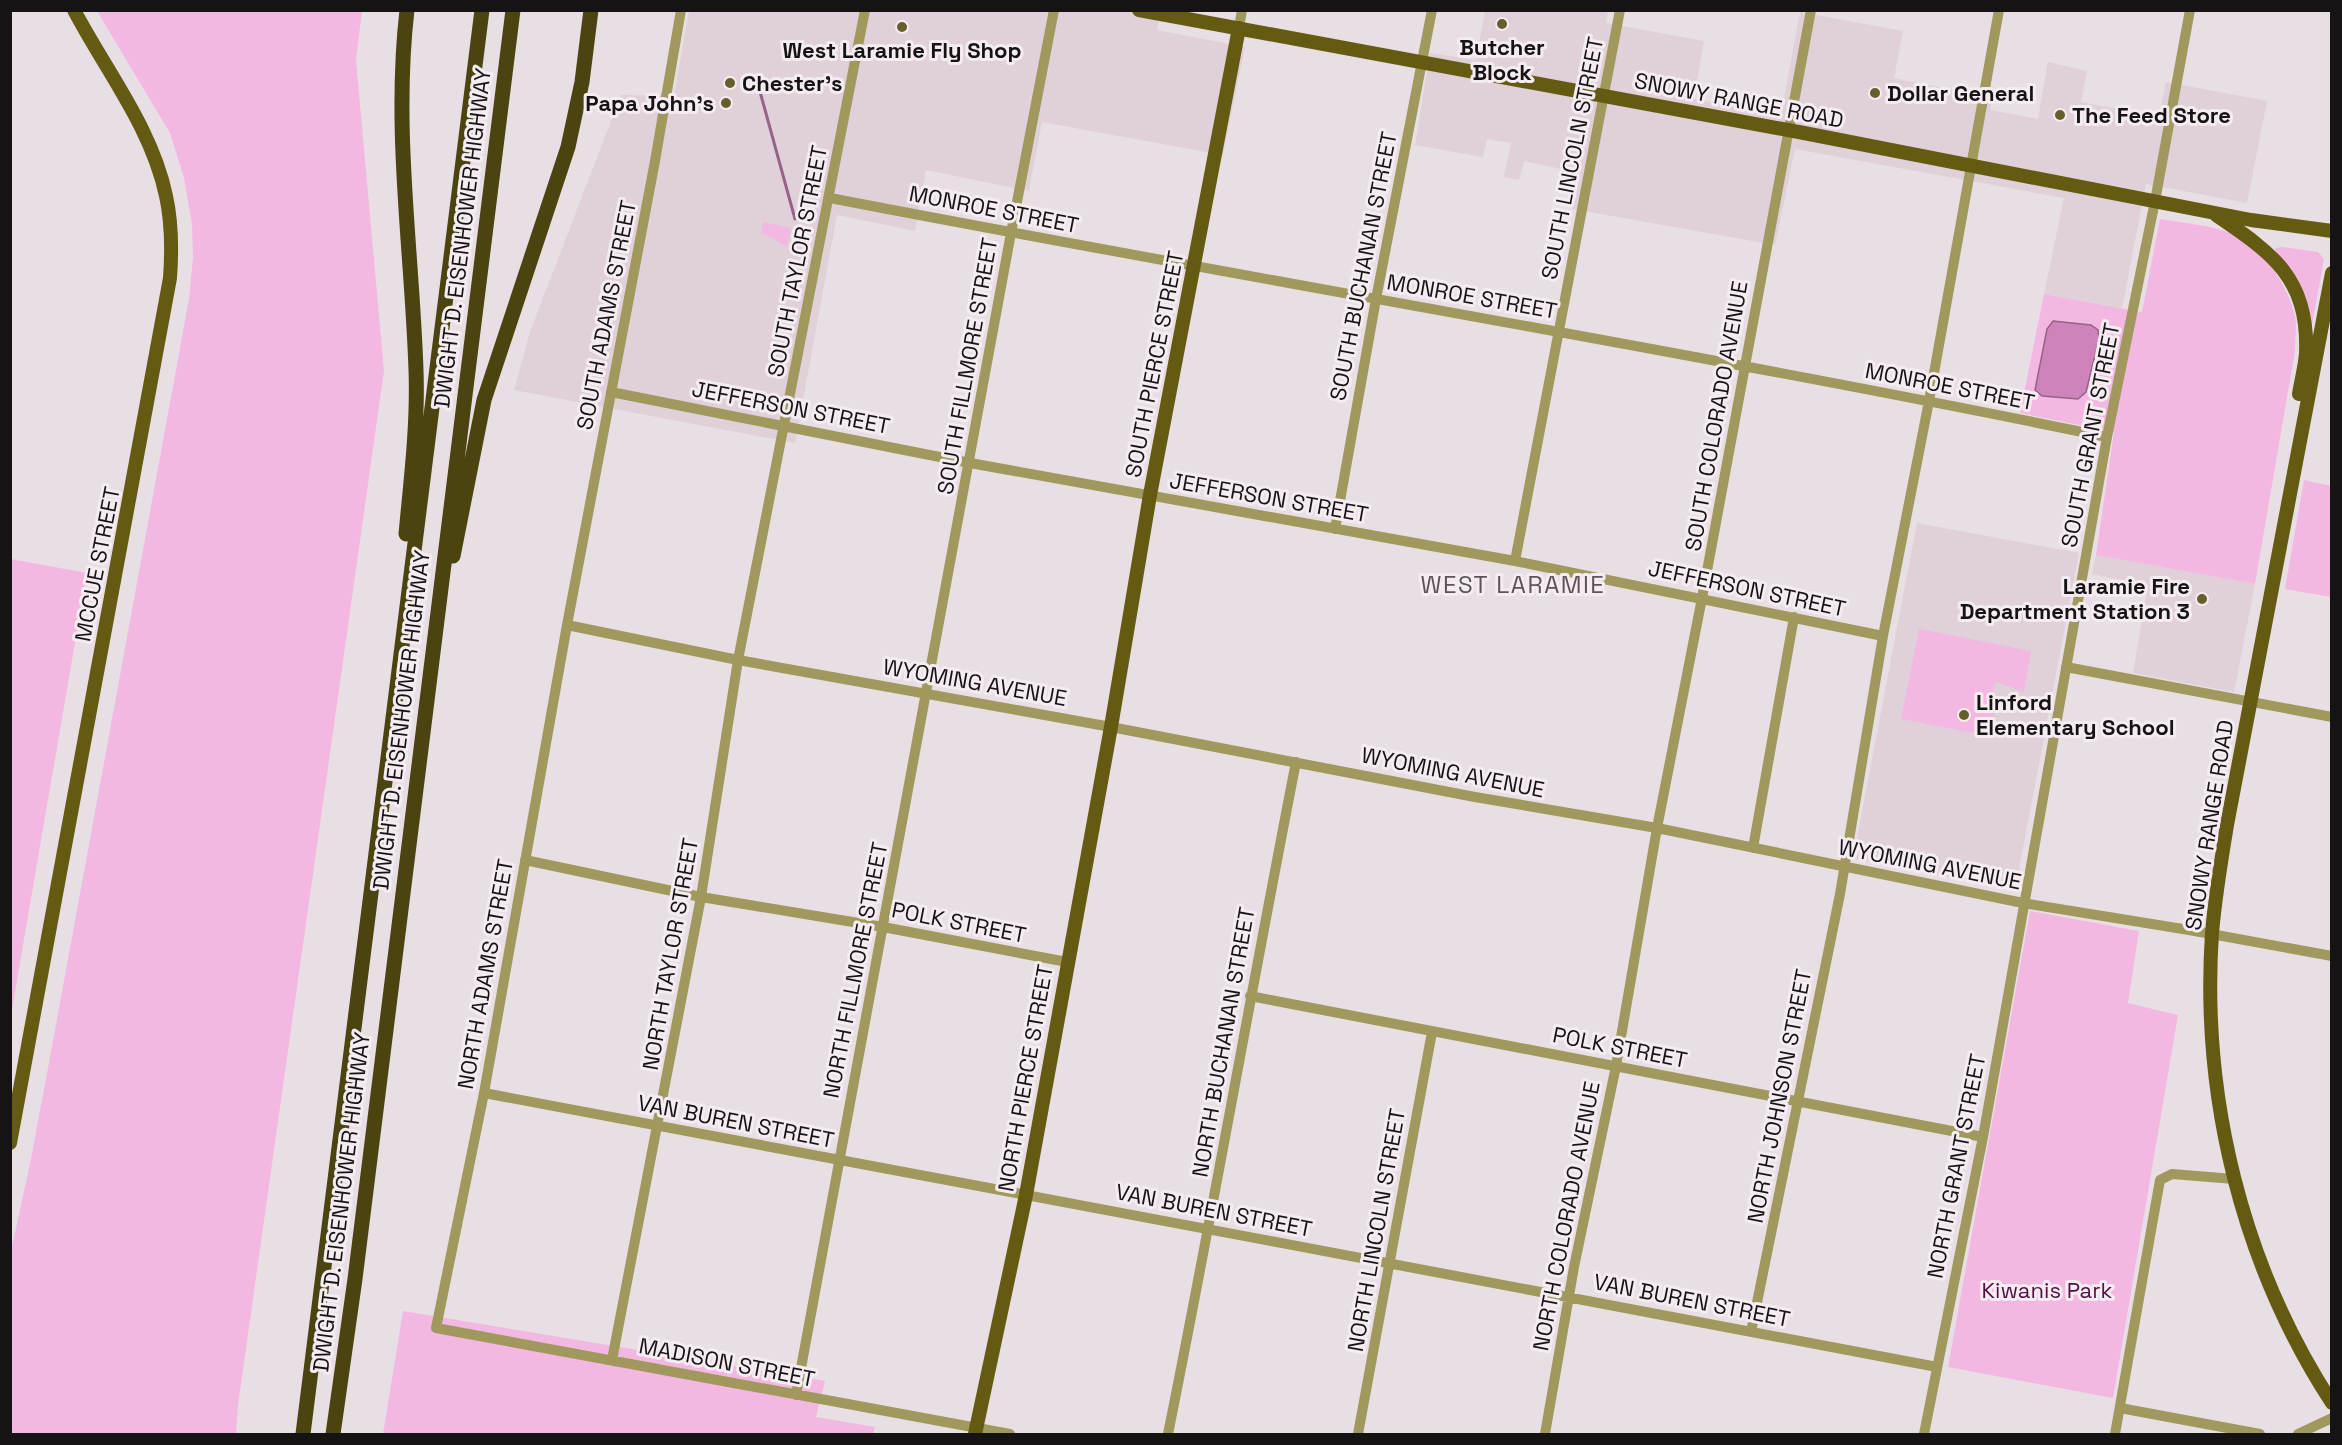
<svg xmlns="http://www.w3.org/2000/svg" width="2342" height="1445" font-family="'Space Grotesk',sans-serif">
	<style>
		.built { fill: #dfd0da }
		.green { fill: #f2b8e2 }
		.water { fill: #ce84ba; stroke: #976288; stroke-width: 1.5 }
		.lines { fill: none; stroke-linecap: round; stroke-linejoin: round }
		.stream { stroke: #976288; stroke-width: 3 }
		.minor { stroke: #a1985e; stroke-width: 10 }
		.major { stroke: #645a11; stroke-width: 14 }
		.highway { stroke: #4b4410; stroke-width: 15 }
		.poi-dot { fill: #665e2b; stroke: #f5ecf2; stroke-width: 2 }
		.labels { text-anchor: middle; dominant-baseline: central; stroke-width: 6; stroke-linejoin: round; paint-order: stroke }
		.poi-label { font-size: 22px; font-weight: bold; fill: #161315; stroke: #f5ecf2; text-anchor: start }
		.street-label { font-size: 22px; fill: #161315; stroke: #f5ecf2 }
		.park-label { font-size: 22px; fill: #521045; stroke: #f5ecf2 }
		.neighbourhood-label { font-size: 24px; letter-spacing: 1.5px; fill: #5b5459; stroke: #f5ecf2 }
	</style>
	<rect width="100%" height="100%" fill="#e8dfe5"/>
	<path class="built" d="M 689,11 L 1160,11 L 1157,30 L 1245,47 L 1223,155 L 1042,122 L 1029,191 L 926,170 L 915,231 L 837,215 L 795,443 L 514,390 L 530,332 L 621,95 L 674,96 Z
		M 1485,11 L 1608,11 L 1606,23 L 1704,41 L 1694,99 L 1781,115 L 1800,12 L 1903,31 L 1894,78 L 1992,98 L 1990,110 L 2038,119 L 2048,62 L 2087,71 L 2081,102 L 2159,117 L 2166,82 L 2267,101 L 2247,203 L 2146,184 L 2122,308 L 2044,294 L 2064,198 L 1795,149 L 1775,245 L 1573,209 L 1580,173 L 1524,161 L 1519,180 L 1504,177 L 1511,143 L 1487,139 L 1483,157 L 1415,145 L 1430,53 L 1476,60 Z
		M 1917,523 L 2079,553 L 2015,890 L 1853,859 Z
		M 2096,555 L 2255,584 L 2234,692 L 2133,673 L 2148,585 L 2092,574 Z"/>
	<path class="green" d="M 97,11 L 362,11 L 356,60 L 384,371 L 238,1405 L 236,1434 L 11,1434 L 11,1251 L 30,1164 L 48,1068 L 189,299 L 193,257 L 192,224 L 184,178 L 170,133 Z
		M 2160,219 C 2184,223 2211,225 2234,234 C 2262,244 2293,293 2296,323 C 2296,332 2295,341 2295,351 L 2255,584 L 2096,555 L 2114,432 L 2020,413 L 2044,294 L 2142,312 Z
		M 763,222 L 791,228 L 787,247 L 761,232 Z
		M 2282,247 L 2318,252 L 2324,259 L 2311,330 L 2274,251 L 2276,248 Z
		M 2304,480 L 2331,486 L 2331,597 L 2285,589 Z
		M 11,559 L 87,573 L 11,1015 L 10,559 Z
		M 1919,629 L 2031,651 L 2024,692 L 1996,682 L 1991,699 L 1997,701 L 1990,736 L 1901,719 Z
		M 2030,911 L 2139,931 L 2128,1003 L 2178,1015 L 2113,1398 L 1948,1367 Z
		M 403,1311 L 825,1381 L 816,1417 L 875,1427 L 873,1434 L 383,1434 Z"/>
	<path class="water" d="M 2053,321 L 2091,325 L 2098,330 L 2099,339 L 2086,392 L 2078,399 L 2042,396 L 2035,390 L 2047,329 Z"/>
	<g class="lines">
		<path class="stream" d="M 759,88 L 795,219"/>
		<path class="minor" d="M 681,10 L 655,161 L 567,625 L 484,1093 L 436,1328 L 1010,1434
			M 1239,28 L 1242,10
			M 830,198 C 1255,280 1683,350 2107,437
			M 611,392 L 970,463 L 1515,561 L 1883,636
			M 1335,529 L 1376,299 L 1432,10
			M 1515,561 L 1620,10
			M 567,625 L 738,660 L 1111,727 L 1475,797 L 1657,828 L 2023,903 L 2189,930 L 2332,956
			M 2066,667 L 2332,717
			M 1753,848 L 1794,617
			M 525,860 L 701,897 L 883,927 L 1067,962
			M 1250,996 L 1983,1137
			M 484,1093 C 968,1184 1453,1275 1937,1367
			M 1751,1332 L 1840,894 L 1883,636 L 1929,401 L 1999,10
			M 612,1360 L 701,897 L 738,660 L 865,10
			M 796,1395 L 1011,233 L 1054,10
			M 2120,1408 L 2260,1434
			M 1168,1434 C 1213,1211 1252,986 1296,762
			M 1358,1434 L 1432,1032
			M 1545,1434 L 1574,1267 L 1616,1066 L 1657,828 L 1702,598 L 1811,10
			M 1924,1434 L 1983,1137 L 2107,437 L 2155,201 L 2190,10
			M 2115,1434 L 2160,1180 L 2172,1174 L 2234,1179
			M 2298,1434 L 2332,1418"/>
		<path class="major" d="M 1139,10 L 1804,133 L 2251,220 L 2332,231
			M 2216,215 C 2272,253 2309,278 2306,353 C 2305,367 2301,381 2299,394
			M 2332,273 L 2227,825 C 2221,861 2215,897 2212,933 C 2201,1097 2242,1265 2332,1403
			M 10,1143 L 170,278 C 172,250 172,223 166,196 C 152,128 106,71 74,10
			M 975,1434 L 1026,1195 L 1111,727 L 1150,495 L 1239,28"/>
		<path class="highway" d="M 406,534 C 411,480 418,425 416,370 C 412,250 393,130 407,10
			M 453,556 L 484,400 L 568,147 L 582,82 L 591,10
			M 303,1434 L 482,10
			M 333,1434 L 355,1279 L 513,10"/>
	</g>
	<g class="poi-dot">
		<circle cx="1502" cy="24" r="6"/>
		<circle cx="902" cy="27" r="6"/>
		<circle cx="730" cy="83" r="6"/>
		<circle cx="1875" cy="93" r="6"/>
		<circle cx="726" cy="103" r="6"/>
		<circle cx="2060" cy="115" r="6"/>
		<circle cx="2202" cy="599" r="6"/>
		<circle cx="1964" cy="715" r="6"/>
	</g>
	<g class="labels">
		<g class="poi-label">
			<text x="1502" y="47" text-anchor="middle">Butcher<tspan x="1502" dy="25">Block</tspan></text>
			<text x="902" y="50" text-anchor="middle">West Laramie Fly Shop</text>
			<text x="742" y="83">Chester's</text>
			<text x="1887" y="93">Dollar General</text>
			<text x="714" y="103" text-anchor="end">Papa John's</text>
			<text x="2072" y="115">The Feed Store</text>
			<text x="2190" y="586" text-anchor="end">Laramie Fire<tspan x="2190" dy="25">Department Station 3</tspan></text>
			<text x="1976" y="702">Linford<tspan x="1976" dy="25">Elementary School</tspan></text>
		</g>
		<g class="street-label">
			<text transform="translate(1739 100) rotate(11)">SNOWY RANGE ROAD</text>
			<text transform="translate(1572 158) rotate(-79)">SOUTH LINCOLN STREET</text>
			<text transform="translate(994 209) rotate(11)">MONROE STREET</text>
			<text transform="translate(462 238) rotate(-83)">DWIGHT D. EISENHOWER HIGHWAY</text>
			<text transform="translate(797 261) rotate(-79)">SOUTH TAYLOR STREET</text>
			<text transform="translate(1363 266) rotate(-79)">SOUTH BUCHANAN STREET</text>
			<text transform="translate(1472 296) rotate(10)">MONROE STREET</text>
			<text transform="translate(606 315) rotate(-79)">SOUTH ADAMS STREET</text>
			<text transform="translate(1154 364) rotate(-79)">SOUTH PIERCE STREET</text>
			<text transform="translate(967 366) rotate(-80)">SOUTH FILLMORE STREET</text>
			<text transform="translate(1950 386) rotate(11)">MONROE STREET</text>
			<text transform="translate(791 407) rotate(11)">JEFFERSON STREET</text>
			<text transform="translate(1716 416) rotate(-80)">SOUTH COLORADO AVENUE</text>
			<text transform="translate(2090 435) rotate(-79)">SOUTH GRANT STREET</text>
			<text transform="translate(1269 497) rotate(10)">JEFFERSON STREET</text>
			<text transform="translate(97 564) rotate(-79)">MCCUE STREET</text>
			<text transform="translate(1747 588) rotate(12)">JEFFERSON STREET</text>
			<text transform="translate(975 682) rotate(10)">WYOMING AVENUE</text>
			<text transform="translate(401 720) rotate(-83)">DWIGHT D. EISENHOWER HIGHWAY</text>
			<text transform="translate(1453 772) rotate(11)">WYOMING AVENUE</text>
			<text transform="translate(2209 825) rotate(-81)">SNOWY RANGE ROAD</text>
			<text transform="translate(1930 864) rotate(11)">WYOMING AVENUE</text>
			<text transform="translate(959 922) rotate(11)">POLK STREET</text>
			<text transform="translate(670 954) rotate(-80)">NORTH TAYLOR STREET</text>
			<text transform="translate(855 970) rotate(-79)">NORTH FILLMORE STREET</text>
			<text transform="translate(485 974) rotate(-80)">NORTH ADAMS STREET</text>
			<text transform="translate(1223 1042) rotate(-80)">NORTH BUCHANAN STREET</text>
			<text transform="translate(1620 1047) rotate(11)">POLK STREET</text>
			<text transform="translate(1025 1078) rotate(-80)">NORTH PIERCE STREET</text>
			<text transform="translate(1779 1096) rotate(-79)">NORTH JOHNSON STREET</text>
			<text transform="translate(736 1121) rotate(11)">VAN BUREN STREET</text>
			<text transform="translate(1956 1166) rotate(-79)">NORTH GRANT STREET</text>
			<text transform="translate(341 1202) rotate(-83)">DWIGHT D. EISENHOWER HIGHWAY</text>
			<text transform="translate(1214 1210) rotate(11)">VAN BUREN STREET</text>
			<text transform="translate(1566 1216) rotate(-79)">NORTH COLORADO AVENUE</text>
			<text transform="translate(1376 1230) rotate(-80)">NORTH LINCOLN STREET</text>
			<text transform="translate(1692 1300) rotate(11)">VAN BUREN STREET</text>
			<text transform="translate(727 1362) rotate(11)">MADISON STREET</text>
		</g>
		<g class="park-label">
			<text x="2047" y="1290">Kiwanis Park</text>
		</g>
		<g class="neighbourhood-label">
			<text x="1513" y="584">WEST LARAMIE</text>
		</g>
	</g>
	<rect width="2342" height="1445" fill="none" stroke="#161315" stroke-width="24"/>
</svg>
